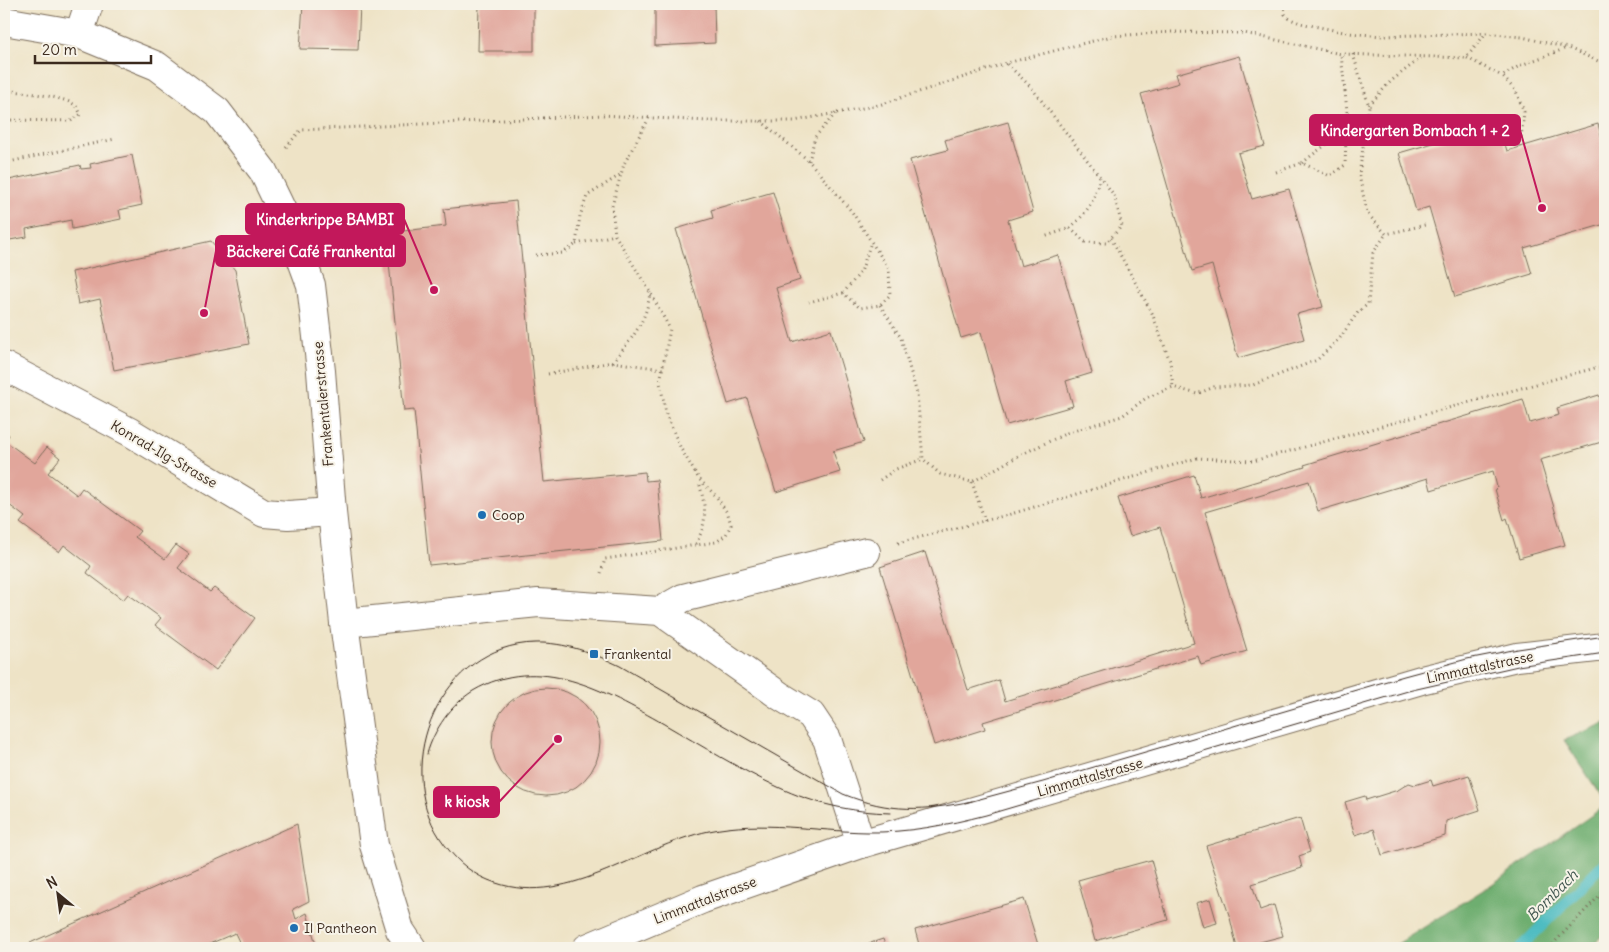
<svg xmlns="http://www.w3.org/2000/svg" width="1609" height="952" font-family="Delius,sans-serif">
	<style>
		.forest { fill: #6eae70; stroke: #546c47 }
		.lines { fill: none; stroke-linecap: round; stroke-linejoin: round }
		.stream { stroke: #4cbbc1; stroke-width: 11 }
		.building { fill: #e1a69b }
		.minor-casing { stroke: #7a6b59; stroke-width: 30 }
		.major-casing { stroke: #7a6b59; stroke-width: 30 }
		.path { stroke: #7a6b59; stroke-width: 3; stroke-dasharray: 1 4; stroke-linecap: butt }
		.minor { stroke: #fff; stroke-width: 28 }
		.major { stroke: #fff; stroke-width: 28 }
		.tram { stroke: #3b2a1e; stroke-width: 1 }
		.poi-dot { fill: #1f6fb2; stroke: #f7f3e8; stroke-width: 2 }
		.labels { text-anchor: middle; dominant-baseline: central; stroke-width: 4; stroke-linejoin: round; paint-order: stroke }
		.street-label { font-size: 14px; fill: #3b2a1e; stroke: #f7f3e8 }
		.poi-label { font-size: 14px; fill: #3b2a1e; stroke: #f7f3e8; text-anchor: start }
		.water-label { font-size: 15px; font-style: italic; fill: #40564f; stroke: #f7f3e8 }
		.leader { fill: none; stroke: #c2185b; stroke-width: 2 }
		.callout-dot { fill: #c2185b; stroke: #f7f3e8; stroke-width: 2 }
		.callout { fill: #c2185b; stroke: #c2185b; stroke-width: 2 }
		.callout-label { font-size: 15px; text-anchor: middle; font-weight: bold; fill: #fff }
	</style>
	<rect width="100%" height="100%" fill="#f7f3e8"/>
	<filter id="ink" filterUnits="userSpaceOnUse"><feTurbulence type="fractalNoise" baseFrequency=".02" numOctaves="2"/><feDisplacementMap in="SourceGraphic" scale="10" xChannelSelector="R" yChannelSelector="G"/><feConvolveMatrix kernelMatrix="1 2 1 2 8 2 1 2 1" color-interpolation-filters="sRGB"/></filter>
	<filter id="wash" filterUnits="userSpaceOnUse"><feTurbulence type="fractalNoise" baseFrequency=".0096" numOctaves="4" result="noise"/><feDisplacementMap in="SourceGraphic" scale="20" xChannelSelector="R" yChannelSelector="G"/><feGaussianBlur stdDeviation="1.12" result="paint"/><feColorMatrix in="noise" values="0 0 0 0 0 0 0 0 0 0 0 0 0 0 0 0 0 1.4 0 .05"/><feComposite in="paint" operator="in"/></filter>
	<g filter="url(#wash)">
		<rect width="100%" height="100%" fill="#eee3c6"/>
		<path class="forest" d="M 1605,723 L 1605,802 L 1564,740 Z
			M 1605,806 L 1605,932 L 1591,948 L 1391,948 L 1488,887 Z"/>
		<g class="lines">
			<path class="stream" d="M 1520,948 L 1605,862"/>
		</g>
		<g id="blocks">
			<path class="building" d="M 303,4 L 360,4 L 358,50 L 300,49 Z
				M 479,4 L 534,4 L 534,51 L 478,51 Z
				M 655,4 L 714,4 L 715,43 L 655,46 Z
				M 1239,56 L 1265,146 L 1238,153 L 1252,199 L 1289,189 L 1323,307 L 1297,314 L 1304,339 L 1238,358 L 1212,265 L 1192,271 L 1141,94 L 1179,83 L 1176,74 Z
				M 1008,122 L 1033,212 L 1008,220 L 1021,266 L 1058,255 L 1092,373 L 1066,381 L 1073,406 L 1007,425 L 981,332 L 961,338 L 910,160 L 948,150 L 945,140 Z
				M 1499,124 L 1507,151 L 1598,124 L 1605,150 L 1605,224 L 1524,248 L 1532,274 L 1455,297 L 1429,207 L 1416,211 L 1399,153 Z
				M 132,155 L 142,205 L 119,210 L 121,219 L 72,229 L 71,220 L 26,229 L 27,237 L 4,241 L 4,181 L 80,165 L 81,169 L 91,168 L 90,164 Z
				M 773,192 L 800,280 L 776,288 L 792,342 L 831,330 L 864,442 L 833,451 L 840,472 L 776,492 L 747,398 L 728,404 L 676,229 L 713,218 L 711,210 Z
				M 516,201 L 544,482 L 645,472 L 646,481 L 657,480 L 663,541 L 429,565 L 414,410 L 404,411 L 386,233 L 446,226 L 444,209 Z
				M 211,241 L 235,270 L 249,344 L 114,370 L 100,299 L 78,304 L 72,272 Z
				M 1599,395 L 1605,417 L 1605,441 L 1540,460 L 1565,545 L 1519,558 L 1507,518 L 1504,520 L 1495,489 L 1497,487 L 1493,471 L 1431,490 L 1428,478 L 1318,511 L 1309,481 L 1205,512 L 1247,651 L 1201,665 L 1198,656 L 983,722 L 985,729 L 934,745 L 880,567 L 925,552 L 968,690 L 999,680 L 1005,701 L 1194,643 L 1160,527 L 1130,536 L 1118,498 L 1194,475 L 1201,498 L 1305,467 L 1304,465 L 1523,399 L 1530,423 L 1559,415 L 1557,408 Z
				M 4,431 L 9,435 L 5,441 L 35,463 L 47,447 L 60,458 L 48,473 L 77,495 L 82,488 L 140,531 L 135,537 L 165,559 L 176,545 L 189,554 L 178,568 L 210,592 L 214,588 L 255,618 L 216,670 L 155,625 L 161,618 L 128,594 L 123,600 L 87,573 L 91,566 L 64,545 L 59,552 L 20,523 L 25,517 L 4,501 Z
				M492 742a54 54 0 1 1 108 0a54 54 0 1 1-108 0Z
				M 1469,775 L 1480,810 L 1446,821 L 1445,836 L 1382,855 L 1374,829 L 1355,835 L 1345,802 L 1365,796 L 1366,800 L 1398,790 L 1409,783 L 1415,785 L 1431,780 L 1433,786 Z
				M 1300,818 L 1310,852 L 1299,856 L 1302,868 L 1252,884 L 1260,910 L 1274,905 L 1283,936 L 1237,948 L 1230,918 L 1206,846 Z
				M 297,824 L 309,901 L 293,909 L 296,919 L 307,913 L 317,948 L 242,948 L 235,933 L 200,948 L 22,948 L 21,947 Z
				M 1151,860 L 1168,920 L 1095,941 L 1078,880 Z
				M 1024,899 L 1039,948 L 920,948 L 915,930 Z
				M 1210,899 L 1217,923 L 1203,927 L 1196,903 Z
				M 883,939 L 886,948 L 855,948 Z"/>
		</g>
	</g>
	<g filter="url(#ink)">
		<use href="#blocks" fill-opacity="0" stroke="#7a6b59" stroke-width="1"/>
		<g class="lines">
			<defs>
				<path id="minor" d="M 79,34 L 89,4
					M 4,366 L 130,432 L 264,513 L 288,515 L 332,512
					M 660,611 L 683,598 L 866,552
					M 344,623 L 538,603 L 660,611 L 780,696 L 811,715 L 827,739 L 861,844"/>
				<path id="major" d="M 4,21 L 79,34 L 157,66 L 217,111 L 263,171 L 289,225 L 311,285 L 321,371 L 332,512 L 344,623 L 374,845 L 400,930 L 412,948
					M 587,948 L 703,899 L 861,844 L 1421,680 L 1517,657 L 1605,647"/>
			</defs>
			<use href="#minor" class="minor-casing"/>
			<use href="#major" class="major-casing"/>
			<path class="path" d="M 1284,4 L 1285,14 L 1288,18 L 1300,23 L 1348,33 L 1383,36 L 1486,33 L 1522,37 L 1568,48 L 1605,64
				M 1353,54 L 1369,106 L 1359,175 L 1367,213 L 1386,234 L 1425,225
				M 1467,58 L 1502,76
				M 1007,64 L 1031,87 L 1114,195 L 1122,226 L 1106,243 L 1085,242 L 1070,228 L 1044,237
				M 4,90 C 19,92 68,96 77,107 C 79,109 79,112 81,114 L 71,121 L 4,120
				M 1369,105 L 1391,81 L 1421,58
				M 761,121 L 809,161 L 852,212 L 889,269 L 890,295 L 880,305 L 860,308 L 843,293 L 809,302
				M 286,147 L 301,130 L 602,115 L 708,121 L 794,121 L 879,105 L 1007,63 L 1112,36 L 1172,32 L 1244,33 L 1341,54 L 1466,58 L 1486,33
				M 1520,147 L 1524,112 L 1516,91 L 1502,76 L 1521,65 L 1567,48
				M 809,161 L 815,137 L 836,113
				M 4,163 L 115,139
				M 1302,163 L 1328,143 L 1347,111
				M 1276,172 L 1302,163 L 1330,176 L 1345,165 L 1347,111 L 1341,54
				M 1070,228 C 1089,211 1094,201 1100,177
				M 1111,238 L 1152,313 L 1170,361 L 1173,387
				M 576,244 L 615,235
				M 536,255 L 563,253 L 576,244 L 580,216 L 587,196 L 620,175
				M 843,293 L 861,272 L 871,242
				M 880,305 L 901,338 L 917,394 L 923,459 L 940,474 L 972,482 L 1020,455 L 1067,433 L 1122,416 L 1146,398 L 1173,387 L 1197,394 L 1214,387 L 1253,385 L 1317,360 L 1340,338 L 1358,312 L 1368,304 L 1373,253 L 1386,234
				M 613,362 C 631,339 647,322 650,292
				M 548,374 L 612,362 L 663,369
				M 880,480 L 896,469 L 923,459
				M 972,482 L 985,521
				M 898,543 L 1011,514 L 1197,458 L 1253,461 L 1595,368 L 1605,368
				M 696,544 C 709,518 705,508 699,481
				M 601,573 L 605,559 L 716,542 L 726,535 L 731,525 L 728,514 L 716,496 L 699,479 L 681,449 L 666,414 L 660,382 L 670,329 L 650,292 L 615,235 L 612,206 L 624,164 L 649,118
				M 1549,948 L 1605,890"/>
			<use href="#minor" class="minor"/>
			<use href="#major" class="major"/>
			<path class="tram" d="M 427,754 C 434,729 451,705 473,691 C 539,652 605,691 664,724 C 702,746 739,769 778,787 C 814,804 851,812 891,813
				M 972,801 C 924,811 890,813 843,794 L 620,666 C 593,653 565,642 535,643 C 441,645 391,763 440,838 C 452,856 468,872 488,880 C 564,912 637,846 709,831 C 761,820 814,831 867,832 C 907,833 947,825 986,815 L 1408,691 L 1518,666 L 1605,653
				M 965,803 L 1043,782 L 1404,676 L 1467,659 L 1518,649 L 1605,636"/>
		</g>
	</g>
	<g class="poi-dot">
		<circle cx="482" cy="515" r="5"/>
		<rect x="589" y="649" width="10" height="10" rx="2.5"/>
		<circle cx="294" cy="928" r="5"/>
	</g>
	<g class="labels">
		<g class="street-label">
			<text transform="translate(323 404) rotate(-95)">Frankentalerstrasse</text>
			<text transform="translate(164 454) rotate(30)">Konrad-Ilg-Strasse</text>
			<text transform="translate(1480 667) rotate(-12)">Limmattalstrasse</text>
			<text transform="translate(1090 777) rotate(-16)">Limmattalstrasse</text>
			<text transform="translate(705 900) rotate(-21)">Limmattalstrasse</text>
		</g>
		<g class="poi-label">
			<text x="492" y="515">Coop</text>
			<text x="604" y="654">Frankental</text>
			<text x="304" y="928">Il Pantheon</text>
		</g>
		<g class="water-label">
			<text transform="translate(1552 895) rotate(-45)">Bombach</text>
		</g>
	</g>
	<path class="leader" d="M1542 208L1520 130M434 290L404 219M204 313L216 251M558 739L499 802"/>
	<g class="callout-dot">
		<circle cx="1542" cy="208" r="5"/>
		<circle cx="434" cy="290" r="5"/>
		<circle cx="204" cy="313" r="5"/>
		<circle cx="558" cy="739" r="5"/>
	</g>
	<g class="callout">
		<rect x="1310" y="115" width="210" height="30" rx="5"/>
		<rect x="246" y="204" width="158" height="30" rx="5"/>
		<rect x="216" y="236" width="189" height="30" rx="5"/>
		<rect x="434" y="787" width="65" height="30" rx="5"/>
	</g>
	<g class="callout-label">
		<text x="1415" y="136">Kindergarten Bombach 1 + 2</text>
		<text x="325" y="225">Kinderkrippe BAMBI</text>
		<text x="311" y="257">Bäckerei Café Frankental</text>
		<text x="467" y="807">k kiosk</text>
	</g>
	<rect width="1609" height="952" fill="none" stroke="#f7f3e8" stroke-width="20"/>
	<g transform="translate(58 894) rotate(331)" stroke="#f7f3e8" stroke-width="4" paint-order="stroke">
	<path d="M0-4L9 19L0 12L-9 19Z" fill="#3b2a1e"/>
	<text y="-8" font-size="14" font-weight="bold" text-anchor="middle" fill="#3b2a1e">N</text>
	</g>
	<path d="M35 55v8h116v-8" fill="none" stroke="#3b2a1e" stroke-width="2.5"/>
	<text x="42" y="55" font-size="15" fill="#3b2a1e" stroke="#f7f3e8" stroke-width="4" paint-order="stroke">20 m</text>
</svg>
